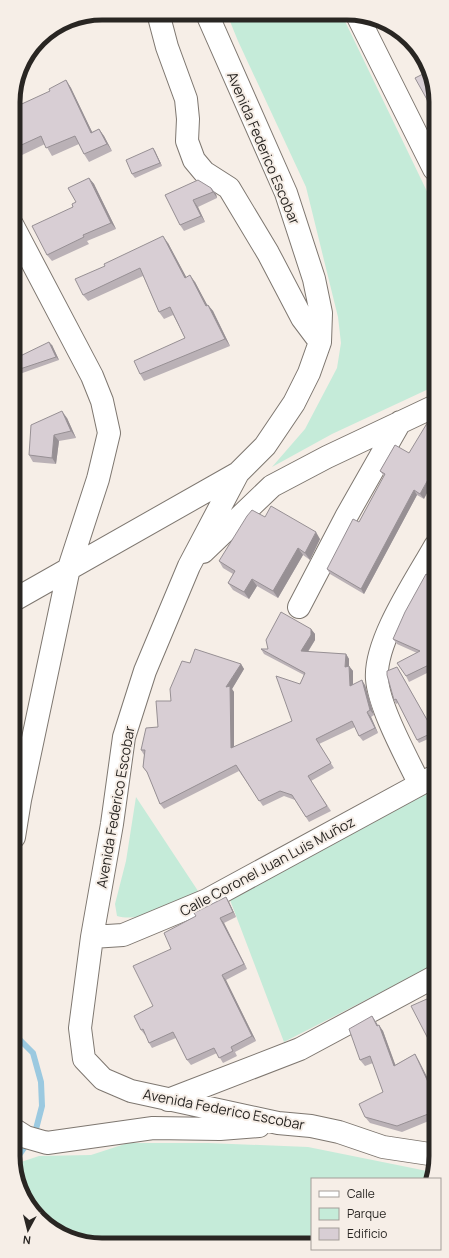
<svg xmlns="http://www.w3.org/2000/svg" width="449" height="1258" font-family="Manrope,sans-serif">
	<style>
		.green { fill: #c5ebd9 }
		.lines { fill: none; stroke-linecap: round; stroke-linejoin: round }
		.stream { stroke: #9bc9e0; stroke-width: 6 }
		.minor-casing { stroke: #7e7770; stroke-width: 24 }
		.minor { stroke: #fff; stroke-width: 22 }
		.wall { fill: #bab1b6 }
		.shaded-wall { fill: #979094 }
		.building { fill: #d8ced4; stroke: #979094 }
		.labels { text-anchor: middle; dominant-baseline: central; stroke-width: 4; stroke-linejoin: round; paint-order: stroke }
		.street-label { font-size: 14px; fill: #292623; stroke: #f6eee7 }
		.rim { fill: none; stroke: #292623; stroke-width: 5 }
	</style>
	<rect width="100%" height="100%" fill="#f6eee7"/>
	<path class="green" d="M 227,14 L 342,15 L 434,206 L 435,386 L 332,434 L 272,467 L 305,429 L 337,368 L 341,343 L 338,317 L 306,187 L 238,41 Z
		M 435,789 L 436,964 L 284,1042 L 230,900 Z
		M 136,797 L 200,894 C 176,904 143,923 117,916 L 115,904 L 126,861 Z
		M 128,1143 L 208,1143 L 308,1147 L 432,1172 L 429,1179 L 312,1179 L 312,1243 L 85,1243 L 39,1219 L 15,1174 L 15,1164 L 39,1156 L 91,1155 Z"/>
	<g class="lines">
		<path class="stream" d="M 15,1035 L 33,1053 L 41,1082 L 42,1106 L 36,1129 L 33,1134
			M 15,1161 L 28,1142"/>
		<defs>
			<path id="minor" d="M 158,13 L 167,47 L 186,99 L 188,119 L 187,141 L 194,160 L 204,172 L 229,188 L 268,253 L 302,318 L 320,342
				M 207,14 L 286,193 L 314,279 L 321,313 L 320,342 L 309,373 L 294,403 L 265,446 L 238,473 L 189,566 L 145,671 L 124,737 L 112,824 L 92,937 L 80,1028 L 84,1059 L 103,1079 L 131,1091 L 278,1123 L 311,1126 L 339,1132 L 383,1147 L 436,1155
				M 357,15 L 434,169
				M 13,226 L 92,376 L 102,401 L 109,433 L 98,479 L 69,568 L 20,800 L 14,837
				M 203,552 L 272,486 L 327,457 L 435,406
				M 14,600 L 238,473
				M 299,607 L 346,517 L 400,422
				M 419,783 C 406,756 379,707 377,679 C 374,641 416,580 435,546
				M 92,937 L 123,935 L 207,900 L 435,776
				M 168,1100 L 300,1049 L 436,976
				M 15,1130 L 26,1137 L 47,1143 L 153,1128 L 220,1129 L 259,1126"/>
		</defs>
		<use href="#minor" class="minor-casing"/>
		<use href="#minor" class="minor"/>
	</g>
	<path class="wall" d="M 66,80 L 71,88 L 92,132 L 99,129 L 104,136 L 112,151 L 89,162 L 84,154 L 79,144 L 52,156 L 45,144 L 22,155 L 17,147 L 50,91 Z
		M 153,148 L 155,151 L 162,166 L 135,178 L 132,174 Z
		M 89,178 L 94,184 L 116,229 L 87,241 L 89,244 L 52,261 L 47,255 L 73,207 L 76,202 Z
		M 211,188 L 216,194 L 217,198 L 198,207 L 205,222 L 184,231 L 180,225 L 165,195 Z
		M 168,243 L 186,277 L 195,282 L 207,305 L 208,305 L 213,311 L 230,346 L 144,381 L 140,374 L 185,338 L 173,315 L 164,319 L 159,312 L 143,276 L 88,301 L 83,295 Z
		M 13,266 L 18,275 L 13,277 Z
		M 52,345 L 59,360 L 14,376 L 14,359 Z
		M 67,418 L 76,438 L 59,441 L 56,464 L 33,462 L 29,455 Z
		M 395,445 L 424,499 L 417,495 L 364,594 L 330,574 L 327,569 L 359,522 L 384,476 L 380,471 Z
		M 265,517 L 320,539 L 310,560 L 303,555 L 278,598 L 257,586 L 249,599 L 233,590 L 228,583 L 233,574 L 223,568 L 219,561 Z
		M 435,579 L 435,669 L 409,682 L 406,676 L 417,653 L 397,644 L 393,639 Z
		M 311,629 L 315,634 L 315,640 L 308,652 L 346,654 L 349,659 L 349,666 L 353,671 L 353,684 L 365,685 L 374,715 L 371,717 L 378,733 L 363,741 L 359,736 L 355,727 L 319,744 L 334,768 L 311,781 L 331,811 L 309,822 L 295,800 L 284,796 L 263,806 L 239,771 L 164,809 L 160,804 L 148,774 L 143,767 L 144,755 L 141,750 L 158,727 L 190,663 L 241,664 L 244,669 L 232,689 L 234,692 L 234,747 L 292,721 L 300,684 L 304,675 L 264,654 L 261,649 L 268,649 Z
		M 399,670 L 435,734 L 435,736 L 419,743 L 417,740 L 398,703 L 396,704 L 394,700 Z
		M 226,897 L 229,902 L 236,917 L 224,923 L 247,969 L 226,980 L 256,1041 L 235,1052 L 237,1056 L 223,1063 L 217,1053 L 191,1065 L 187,1060 L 176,1038 L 152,1048 L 149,1043 L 146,1035 L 145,1035 L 141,1030 L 153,1006 L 171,949 L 196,916 Z
		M 372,1016 L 378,1025 L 383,1031 L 395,1065 L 415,1054 L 419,1061 L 436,1095 L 436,1118 L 402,1132 L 370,1123 L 365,1117 L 383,1092 L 373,1063 L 365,1066 L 360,1060 Z"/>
	<path class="shaded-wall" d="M 66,80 L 71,88 L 96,140 L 91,133 Z
		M 99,129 L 104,136 L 112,151 L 107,144 Z
		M 153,148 L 155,151 L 162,166 L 160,163 Z
		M 89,178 L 94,184 L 116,229 L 111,223 Z
		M 211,188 L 216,194 L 217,198 L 213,192 Z
		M 193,200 L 198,207 L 205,222 L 201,216 Z
		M 163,236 L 168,243 L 190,284 L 185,278 Z
		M 190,275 L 195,282 L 211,312 L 206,306 Z
		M 208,305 L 213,311 L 230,346 L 225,339 Z
		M 49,342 L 52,345 L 59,360 L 56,357 Z
		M 62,411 L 67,418 L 76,438 L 71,431 Z
		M 54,435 L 59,441 L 56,464 L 52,458 Z
		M 435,467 L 435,478 L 424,499 L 420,494 Z
		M 414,490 L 417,495 L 364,594 L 361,589 Z
		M 316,532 L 320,539 L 310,560 L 305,553 Z
		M 298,548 L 303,555 L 278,598 L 273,591 Z
		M 252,579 L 257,586 L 249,599 L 244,592 Z
		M 311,629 L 315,634 L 315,640 L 305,656 L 301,651 Z
		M 346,654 L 349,659 L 349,672 L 345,667 Z
		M 241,664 L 244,669 L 232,689 L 234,692 L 234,753 L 231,748 L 226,687 Z
		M 349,666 L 353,671 L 353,691 L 350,686 Z
		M 362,680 L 365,685 L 374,715 L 370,710 Z
		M 367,712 L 371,717 L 378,733 L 375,728 Z
		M 226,897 L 229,902 L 236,917 L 233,912 Z
		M 220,918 L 224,923 L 247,969 L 244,964 Z
		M 222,975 L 226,980 L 256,1041 L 252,1036 Z
		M 372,1016 L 376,1022 L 381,1032 L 377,1026 Z
		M 379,1025 L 383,1031 L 398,1072 L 394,1066 Z
		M 415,1054 L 419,1061 L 436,1095 L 436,1099 Z"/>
	<path class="building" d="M 427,72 L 434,84 L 434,112 L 415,78 Z
		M 66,80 L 91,133 L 99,129 L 107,144 L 84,154 L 75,136 L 46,148 L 41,136 L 17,147 L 13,141 L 13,108 L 50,91 L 49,89 Z
		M 153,148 L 160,163 L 132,174 L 126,160 Z
		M 89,178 L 111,223 L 83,235 L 84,237 L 47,255 L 32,226 L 73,207 L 72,204 L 76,202 L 68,188 Z
		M 198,180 L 211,188 L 213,192 L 193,200 L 201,216 L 180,225 L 165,195 Z
		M 163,236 L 185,278 L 190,275 L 206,306 L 208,305 L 225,339 L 140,374 L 134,361 L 185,338 L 170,307 L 159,312 L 140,268 L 83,295 L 75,279 L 105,266 L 104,264 Z
		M 49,342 L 56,357 L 14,371 L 14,359 Z
		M 62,411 L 71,431 L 54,435 L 52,458 L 29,455 L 31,425 Z
		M 429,420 L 435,423 L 435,467 L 420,494 L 414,490 L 361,589 L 327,569 L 353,519 L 359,522 L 385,474 L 380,471 L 395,445 L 409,453 Z
		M 271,506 L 316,532 L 305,553 L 298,548 L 273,591 L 252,579 L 244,592 L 228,583 L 235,571 L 219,561 L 247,516 L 252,510 L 265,517 Z
		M 426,574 L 435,579 L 435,662 L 406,676 L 397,663 L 420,651 L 393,639 L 405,612 Z
		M 281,612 L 311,629 L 311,635 L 301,651 L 346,654 L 345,667 L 349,666 L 350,686 L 362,680 L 370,710 L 367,712 L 375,728 L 359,736 L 352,721 L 316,739 L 331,763 L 308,776 L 327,806 L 306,817 L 292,795 L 280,791 L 259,801 L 236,765 L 160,804 L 147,772 L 143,767 L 145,750 L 141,750 L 146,728 L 158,727 L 156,701 L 171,701 L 170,689 L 182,661 L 190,663 L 195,649 L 241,664 L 226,687 L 230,686 L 231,748 L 292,721 L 276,676 L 300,684 L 305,673 L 261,649 L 268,649 L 266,640 Z
		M 397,667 L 434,732 L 417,740 L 396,699 L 394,700 L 387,675 L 387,671 Z
		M 226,897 L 233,912 L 220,918 L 244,964 L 222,975 L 252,1036 L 231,1047 L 233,1051 L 219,1058 L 214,1048 L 187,1060 L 173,1032 L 149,1043 L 143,1029 L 141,1030 L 134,1016 L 153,1006 L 133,966 L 171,949 L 164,933 L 196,916 L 194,913 Z
		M 436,995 L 436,1054 L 411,1006 Z
		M 372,1016 L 377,1026 L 379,1025 L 394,1066 L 415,1054 L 436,1099 L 436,1111 L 397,1126 L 365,1117 L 359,1104 L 383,1092 L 370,1056 L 360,1060 L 349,1029 Z"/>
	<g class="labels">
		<g class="street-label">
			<text transform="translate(264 148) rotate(67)">Avenida Federico Escobar</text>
			<text transform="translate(115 807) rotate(-80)">Avenida Federico Escobar</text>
			<text transform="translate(267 866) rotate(-28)">Calle Coronel Juan Luis Muñoz</text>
			<text transform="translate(224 1109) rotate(11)">Avenida Federico Escobar</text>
		</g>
	</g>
	<path d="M0 0H449V1258H0ZM102 20H347A82 82 0 0 1 429 102V1156A82 82 0 0 1 347 1238H102A82 82 0 0 1 20 1156V102A82 82 0 0 1 102 20Z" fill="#f6eee7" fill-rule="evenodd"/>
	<path class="rim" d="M102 20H347A82 82 0 0 1 429 102V1156A82 82 0 0 1 347 1238H102A82 82 0 0 1 20 1156V102A82 82 0 0 1 102 20Z"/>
	<rect x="311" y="1178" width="130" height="72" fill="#f6eee7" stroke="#a49e99"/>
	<rect x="319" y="1191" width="20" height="6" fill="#ffffff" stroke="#a49e99"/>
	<text x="347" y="1198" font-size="12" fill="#292623">Calle</text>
	<rect x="319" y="1208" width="20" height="12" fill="#c5ebd9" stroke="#a49e99"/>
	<text x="347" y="1218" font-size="12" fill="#292623">Parque</text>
	<rect x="319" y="1228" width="20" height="12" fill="#d8ced4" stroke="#a49e99"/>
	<text x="347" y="1238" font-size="12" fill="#292623">Edificio</text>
	<g transform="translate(28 1230) rotate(187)" stroke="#f6eee7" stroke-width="3" paint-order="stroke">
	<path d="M0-3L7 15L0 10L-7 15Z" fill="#292623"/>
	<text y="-6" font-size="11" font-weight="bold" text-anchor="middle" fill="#292623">N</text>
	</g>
</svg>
